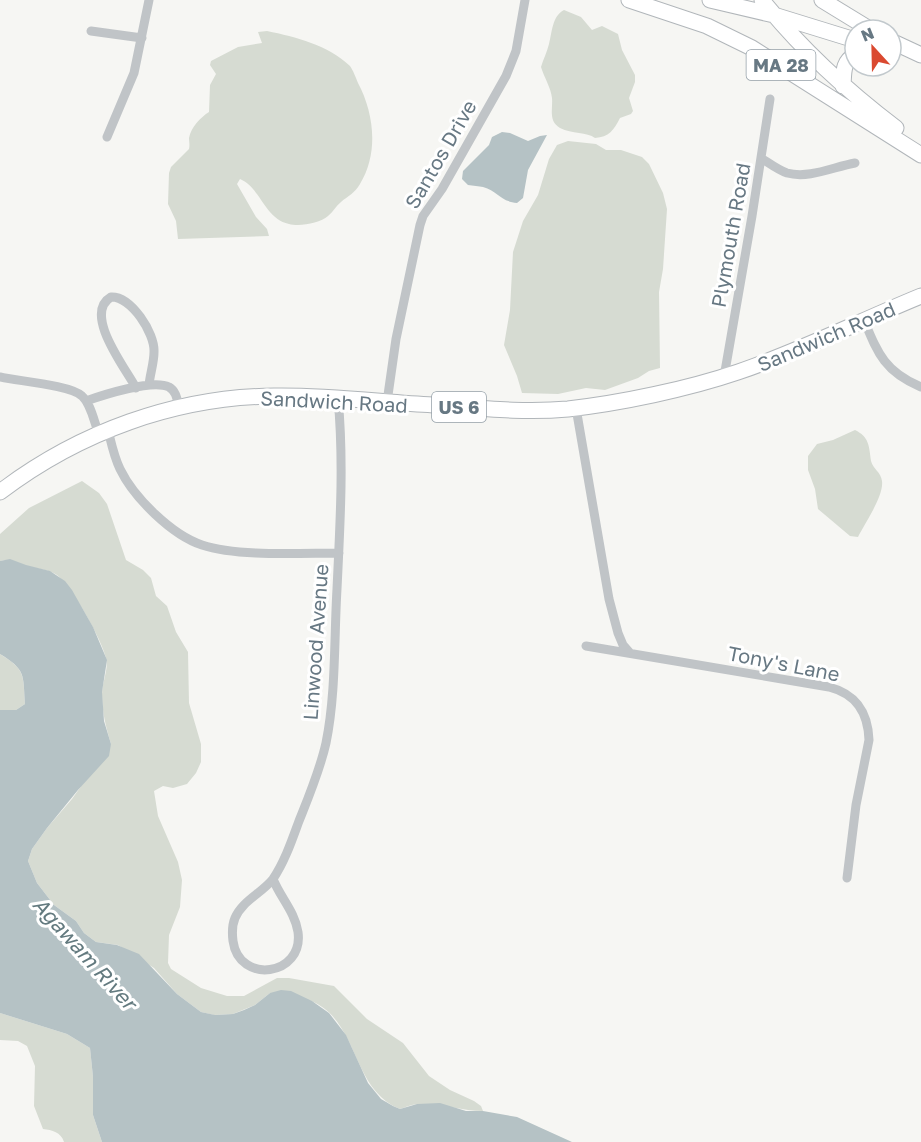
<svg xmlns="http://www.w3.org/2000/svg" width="921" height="1142" font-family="'Golos Text',sans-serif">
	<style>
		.green { fill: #d6dbd2 }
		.water { fill: #b5c2c5 }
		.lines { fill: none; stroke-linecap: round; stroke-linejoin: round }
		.primary-casing { stroke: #b1b6ba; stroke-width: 17 }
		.street { stroke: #c0c4c7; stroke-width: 9 }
		.primary { stroke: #fff; stroke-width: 15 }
		.labels { text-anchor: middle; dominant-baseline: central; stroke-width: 6; stroke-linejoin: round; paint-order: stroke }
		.shield { fill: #fff; stroke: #95a0a8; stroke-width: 1.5 }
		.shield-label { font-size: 18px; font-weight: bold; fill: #677883 }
		.street-label { font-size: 20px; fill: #677883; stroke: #fff }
		.water-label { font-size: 21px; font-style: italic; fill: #637a7f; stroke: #fff }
	</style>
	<rect width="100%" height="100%" fill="#f6f6f3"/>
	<path class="green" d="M 564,10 L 581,17 L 592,30 L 602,26 L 618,34 L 622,50 L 635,75 L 635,82 L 629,98 L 633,111 L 631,114 L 620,118 C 614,130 609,137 595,138 C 587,132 572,134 560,128 C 548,121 553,109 552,98 C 551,88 544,77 541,67 C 543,60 547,52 549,44 C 552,33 552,16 564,10 Z
		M 267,31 C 296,37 328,45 350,66 C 353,70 356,78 358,83 C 374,113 379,153 360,184 C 355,193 348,196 341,202 C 336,206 333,212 328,216 C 320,223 300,227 289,224 C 264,218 261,188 240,179 L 237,184 L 256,217 L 267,229 L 269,236 L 178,239 L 176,221 L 168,204 L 169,173 L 171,167 L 189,149 C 190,145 189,141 189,138 C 191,127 201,117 209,112 L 210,85 L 216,74 L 210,65 L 211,61 L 238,47 L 262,43 L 258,32 Z
		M 568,141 L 596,144 L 606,150 L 621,150 L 642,157 L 649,164 L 663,193 L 667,209 L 663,269 L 659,292 L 660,368 L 649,371 L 638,378 L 605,390 L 586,388 L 558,394 L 522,393 L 517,376 L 504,345 L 510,310 L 513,252 L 523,221 L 538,195 L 549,159 L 557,145 Z
		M 855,430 C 869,437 869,445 871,461 C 873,469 881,472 882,481 C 884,496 865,523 858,537 L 850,536 L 818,509 L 815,489 L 808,470 L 808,456 L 817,444 L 833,440 Z
		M 82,481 L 99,493 L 107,504 L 126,560 L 143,570 L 151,578 L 156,596 L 167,606 L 176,632 L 188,652 L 189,703 L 201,744 L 201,762 L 196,773 L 187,784 L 173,788 L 163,786 L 154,791 L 158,816 L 178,862 L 182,880 L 180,907 L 169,935 L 168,963 L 171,969 L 201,988 L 227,996 L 244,996 L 277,978 L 289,978 L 334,986 L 367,1019 L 403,1043 L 429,1076 L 450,1090 L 474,1101 L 481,1106 L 483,1111 C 462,1111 441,1103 419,1104 C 413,1104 406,1107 400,1109 C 351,1090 359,1020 311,1001 C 299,996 283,996 270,993 L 255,1005 L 233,1014 L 214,1015 L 201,1012 L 177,994 L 154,968 L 118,945 L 96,942 L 84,933 L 76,921 L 54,905 L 37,883 L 28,861 L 32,849 L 47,828 L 72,799 L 111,744 C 106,727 102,712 102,694 C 102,682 109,669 106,658 C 102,640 71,585 57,575 C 48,569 37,569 26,566 C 16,562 11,559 0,561 L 0,534 L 29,508 Z
		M 0,654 C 26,670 23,675 25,704 L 16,710 L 0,710 Z
		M 0,1013 L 67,1034 L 90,1048 L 93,1077 L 93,1115 L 102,1142 L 64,1142 C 61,1132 52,1130 43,1129 L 34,1106 L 35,1066 L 27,1046 L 18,1041 L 0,1040 Z"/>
	<path class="water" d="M 502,132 L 510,133 L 528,141 L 540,136 L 547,135 L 528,170 L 523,198 L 517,203 C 499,201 498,191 483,187 C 479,186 473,186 468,185 L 462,179 L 463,171 L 489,145 L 492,137 Z
		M 10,559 L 26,565 L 50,571 L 65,581 L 72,590 L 93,627 L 107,660 L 102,692 L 104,721 L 111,744 L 109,756 L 78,790 L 47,828 L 32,849 L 28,861 L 37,883 L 54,905 L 76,921 L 84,933 L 96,942 L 117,945 L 139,954 L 177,994 L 201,1012 L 215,1015 L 233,1014 L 244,1010 L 255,1005 L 270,993 L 281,990 L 291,991 L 312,1001 L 329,1013 L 346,1035 L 368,1083 L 381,1099 L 393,1106 L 400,1109 L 417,1104 L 440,1103 L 466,1111 L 483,1111 L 517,1117 L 572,1142 L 102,1142 L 93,1115 L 93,1077 L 90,1048 L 67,1034 L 0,1013 L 0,710 L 16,710 L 25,704 C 23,674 26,670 0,654 L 0,561 Z"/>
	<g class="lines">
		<defs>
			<path id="primary" d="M 629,0 L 707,26 L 752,48 L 921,155
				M 710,0 L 774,15 L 855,40
				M 762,0 C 801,49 846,90 896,128
				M 822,0 L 871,30
				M 891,41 L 921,55
				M 843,86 C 844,73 842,62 855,55
				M 0,492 C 79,432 175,397 274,396 C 327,395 380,402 433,405 C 478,408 523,413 568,409 C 621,403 688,389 738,372 C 800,351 860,321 921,296"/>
		</defs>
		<use href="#primary" class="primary-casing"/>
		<path class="street" d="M 91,31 L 142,38
			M 107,137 L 134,73 L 149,0
			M 761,158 C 769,163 778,170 787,173 C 809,179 833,167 855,163
			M 864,320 C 878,354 885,372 921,387
			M 0,377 C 17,381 71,385 82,396 C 91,404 94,422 99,434
			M 724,377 L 752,216 L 770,99
			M 136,388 C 127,370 82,314 111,297 C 131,296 155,333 154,352 C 154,363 150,374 149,385
			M 86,401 C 103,395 152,379 169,387 C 176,391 177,399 179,407
			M 387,402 L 396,339 L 420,225 L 423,216 L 442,189 L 506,76 L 516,51 L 525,0
			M 576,408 L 609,599 L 618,633 L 623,645 L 630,653
			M 108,430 C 111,442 114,457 120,469 C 134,498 172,535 202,545 C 238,557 301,553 339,553
			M 586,646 L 829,687 C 856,694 868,712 869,740 L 856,805 L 847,878
			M 273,879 C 262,893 242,901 235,918 C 232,925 232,933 233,941 C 239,985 304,976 298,932 C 295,912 280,897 273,879 C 285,861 292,840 299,821 C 309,796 320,770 326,743 C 336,694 334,639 337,589 C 340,525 344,462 338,398"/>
		<use href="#primary" class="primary"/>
	</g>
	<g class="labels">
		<g class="shield">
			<rect x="746.5" y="50" width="69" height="30" rx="4.5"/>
			<rect x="432" y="392" width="54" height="30" rx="4.5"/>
		</g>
		<g class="shield-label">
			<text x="781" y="65">MA 28</text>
			<text x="459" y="407">US 6</text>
		</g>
		<g class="street-label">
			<text transform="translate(440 154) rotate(-60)">Santos Drive</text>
			<text transform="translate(730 235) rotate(-80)">Plymouth Road</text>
			<text transform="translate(826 336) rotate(-23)">Sandwich Road</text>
			<text transform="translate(334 401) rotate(3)">Sandwich Road</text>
			<text transform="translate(315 642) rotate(-86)">Linwood Avenue</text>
			<text transform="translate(784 663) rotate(11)">Tony's Lane</text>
		</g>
		<g class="water-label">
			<text transform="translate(85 953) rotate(48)">Agawam River</text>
		</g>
	</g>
	<g transform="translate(873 48) rotate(338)"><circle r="28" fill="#ffffff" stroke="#c2c9cd" stroke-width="1.5"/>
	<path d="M0-4.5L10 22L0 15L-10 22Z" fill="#da4930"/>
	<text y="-9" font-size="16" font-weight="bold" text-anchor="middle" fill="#677883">N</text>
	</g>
</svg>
